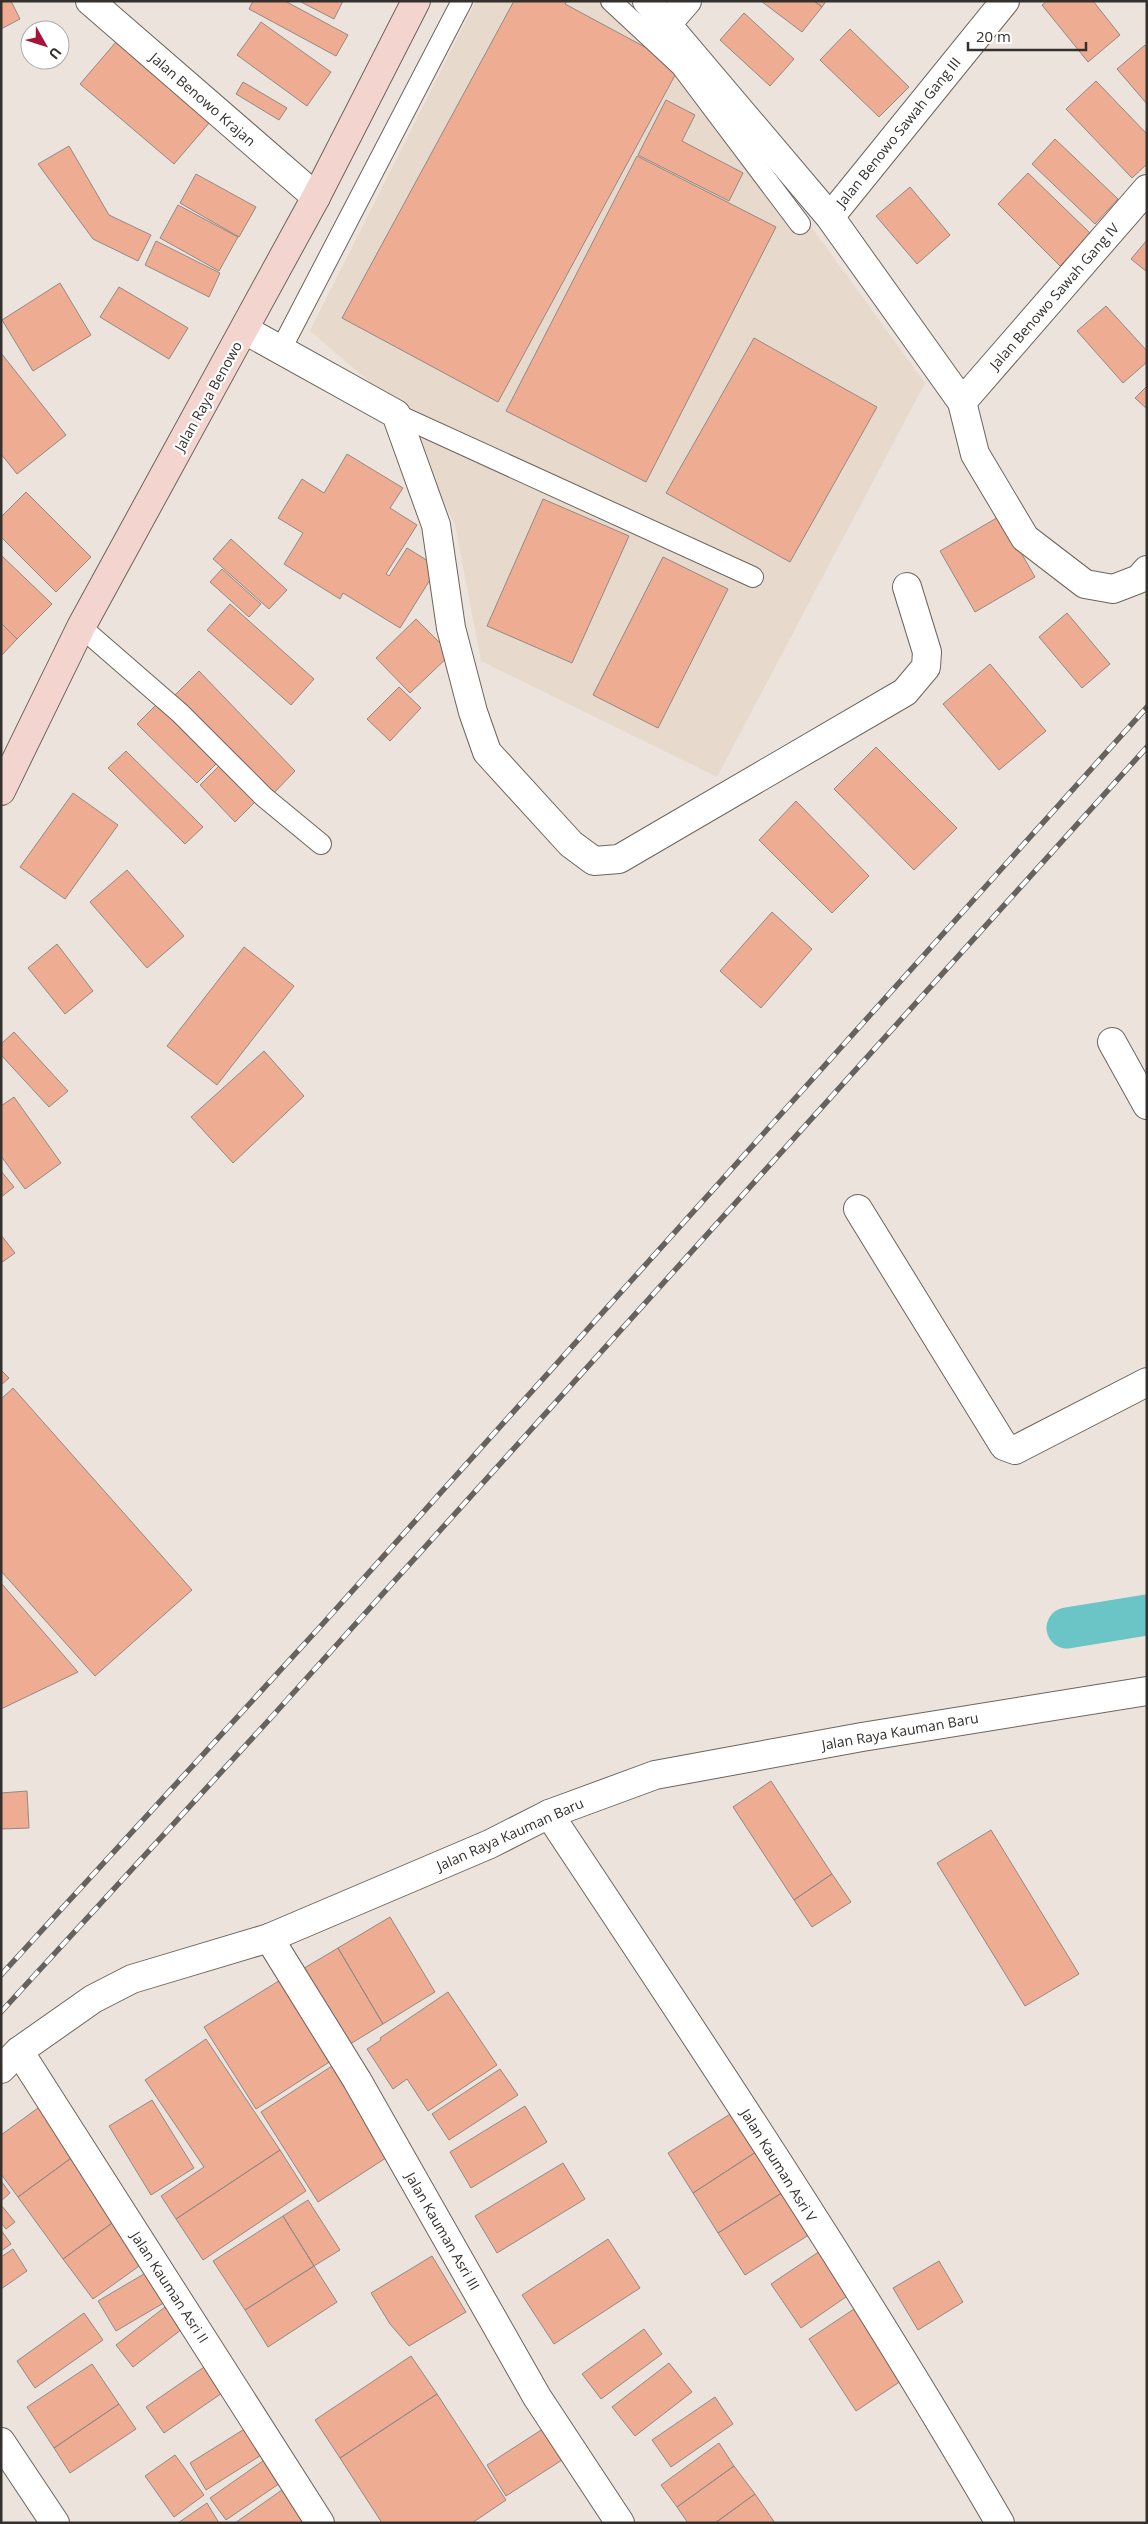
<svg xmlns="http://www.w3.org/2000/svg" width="1148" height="2524" font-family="'Open Sans',sans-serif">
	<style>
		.built { fill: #e7d9cb }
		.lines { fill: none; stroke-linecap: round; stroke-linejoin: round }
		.canal { stroke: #6bc4c5; stroke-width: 41 }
		.building { fill: #eeac93; stroke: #938985 }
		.service-casing { stroke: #6c655e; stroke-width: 22 }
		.minor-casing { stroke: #6c655e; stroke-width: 30 }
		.tertiary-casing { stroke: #6c655e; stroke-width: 30 }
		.secondary-casing { stroke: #6c655e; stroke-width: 30 }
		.service { stroke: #fff; stroke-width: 20 }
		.minor { stroke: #fff; stroke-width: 28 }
		.tertiary { stroke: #fff; stroke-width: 28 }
		.secondary { stroke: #f3d4cf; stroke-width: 28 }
		.rail-casing { stroke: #67625e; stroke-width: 5.5 }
		.rail { stroke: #fff; stroke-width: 4; stroke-dasharray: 11; stroke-linecap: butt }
		.labels { text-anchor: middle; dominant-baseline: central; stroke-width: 4.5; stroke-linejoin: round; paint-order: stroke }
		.street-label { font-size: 14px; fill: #33302d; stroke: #fff }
	</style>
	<rect width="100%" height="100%" fill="#ece4dc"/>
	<path class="built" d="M 476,1 L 615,1 L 727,111 L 925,383 L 717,777 L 481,661 L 455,525 L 397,405 L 310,331 Z"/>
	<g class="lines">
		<path class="canal" d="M 1067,1628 L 1147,1615"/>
	</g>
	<path class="building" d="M 1,1 L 11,1 L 20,19 L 1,29 Z
		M 253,1 L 285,1 L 348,35 L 336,56 L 249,9 Z
		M 299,1 L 343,1 L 334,19 Z
		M 514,1 L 567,1 L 565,4 L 680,66 L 498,402 L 342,318 Z
		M 761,1 L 814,1 L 822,7 L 802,32 Z
		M 814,1 L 826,1 L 822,7 Z
		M 1047,1 L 1093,1 L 1120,35 L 1088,62 L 1042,5 Z
		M 744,13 L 794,59 L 770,86 L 720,40 Z
		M 261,22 L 331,72 L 307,106 L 237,55 Z
		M 850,29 L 909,87 L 879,117 L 820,60 Z
		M 122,35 L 216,115 L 174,164 L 80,84 Z
		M 1145,45 L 1147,48 L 1147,104 L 1117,69 Z
		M 1096,81 L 1147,134 L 1147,164 L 1132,178 L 1066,109 Z
		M 243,82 L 287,108 L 279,120 L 236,94 Z
		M 666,100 L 695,115 L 682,141 L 743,173 L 729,201 L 638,155 Z
		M 1055,139 L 1118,199 L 1095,224 L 1032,164 Z
		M 69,146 L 109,215 L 151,235 L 138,261 L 93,239 L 38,164 Z
		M 637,156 L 776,227 L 646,482 L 506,411 Z
		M 1028,173 L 1091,234 L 1060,266 L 998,204 Z
		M 196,174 L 256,207 L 239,237 L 180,203 Z
		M 910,187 L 950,235 L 917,264 L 876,216 Z
		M 178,205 L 238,237 L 219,271 L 160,238 Z
		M 1147,240 L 1147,272 L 1131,259 Z
		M 156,241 L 220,273 L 209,297 L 145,265 Z
		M 60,283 L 91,335 L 33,371 L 2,320 Z
		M 119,287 L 188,328 L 169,359 L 100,317 Z
		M 1106,306 L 1147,351 L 1147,362 L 1123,383 L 1077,331 Z
		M 754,338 L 877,407 L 790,562 L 666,493 Z
		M 1,353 L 66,435 L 17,474 L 1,454 Z
		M 1147,386 L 1147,409 L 1135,398 Z
		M 347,454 L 403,488 L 390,508 L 417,525 L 386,574 L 389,576 L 407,548 L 438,567 L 400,628 L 343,593 L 340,599 L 284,564 L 303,533 L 278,518 L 302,479 L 324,493 Z
		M 26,492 L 91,557 L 56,592 L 1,537 L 1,517 Z
		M 543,499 L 629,536 L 572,663 L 487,626 Z
		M 1000,516 L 1035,577 L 975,612 L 940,551 Z
		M 231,539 L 287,590 L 269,609 L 213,559 Z
		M 1,555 L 52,604 L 17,639 L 1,623 Z
		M 663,557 L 728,589 L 658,728 L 593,695 Z
		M 222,569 L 261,604 L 249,617 L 210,582 Z
		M 230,604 L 314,679 L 291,705 L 207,630 Z
		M 1067,613 L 1110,664 L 1082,688 L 1039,637 Z
		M 416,619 L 451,654 L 410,693 L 376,658 Z
		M 1,623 L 17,639 L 1,656 Z
		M 990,664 L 1046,731 L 999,770 L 943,704 Z
		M 199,671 L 295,771 L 270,797 L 173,697 Z
		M 399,687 L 421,708 L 390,741 L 367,719 Z
		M 161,700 L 220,760 L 197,783 L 137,724 Z
		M 876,747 L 957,828 L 914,870 L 834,789 Z
		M 126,751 L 203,827 L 185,844 L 108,768 Z
		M 223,762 L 259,798 L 235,822 L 200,785 Z
		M 73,793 L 118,825 L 65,899 L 20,867 Z
		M 796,801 L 869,876 L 832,913 L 759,840 Z
		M 127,870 L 184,936 L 147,968 L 90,902 Z
		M 772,912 L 812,949 L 761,1008 L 720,971 Z
		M 57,944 L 93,991 L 65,1014 L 28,968 Z
		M 244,947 L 294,986 L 217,1085 L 167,1046 Z
		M 14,1032 L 68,1091 L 49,1107 L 1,1055 L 1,1044 Z
		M 264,1051 L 304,1096 L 233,1163 L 191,1117 Z
		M 14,1097 L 61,1163 L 25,1189 L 1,1156 L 1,1106 Z
		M 1,1171 L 14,1187 L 1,1197 Z
		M 1,1235 L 15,1253 L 1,1263 Z
		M 1,1370 L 9,1378 L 1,1385 Z
		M 13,1388 L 192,1590 L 95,1676 L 1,1571 L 1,1399 Z
		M 1,1583 L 78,1672 L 1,1709 Z
		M 771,1781 L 832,1874 L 794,1900 L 733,1807 Z
		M 27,1791 L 29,1828 L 1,1829 L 1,1793 Z
		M 991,1830 L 1079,1974 L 1025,2006 L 937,1863 Z
		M 832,1874 L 851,1902 L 812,1927 L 794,1900 Z
		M 390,1917 L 435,1992 L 383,2024 L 338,1948 Z
		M 338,1948 L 383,2024 L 347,2046 L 301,1970 Z
		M 282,1979 L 331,2061 L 256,2109 L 204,2027 Z
		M 448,1992 L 497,2065 L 428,2111 L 407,2079 L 393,2089 L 367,2049 L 381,2040 L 380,2038 Z
		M 206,2039 L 280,2150 L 176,2219 L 161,2196 L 204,2167 L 145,2080 Z
		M 335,2064 L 392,2154 L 318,2202 L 261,2112 Z
		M 500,2069 L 518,2095 L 449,2140 L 432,2114 Z
		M 152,2100 L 194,2168 L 151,2195 L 109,2126 Z
		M 525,2106 L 547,2142 L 471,2188 L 450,2152 Z
		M 38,2108 L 74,2156 L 18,2197 L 1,2174 L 1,2135 Z
		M 735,2111 L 759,2150 L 693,2193 L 668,2153 Z
		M 280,2150 L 306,2191 L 203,2260 L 176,2219 Z
		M 759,2150 L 785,2191 L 718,2233 L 693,2193 Z
		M 74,2156 L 119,2218 L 63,2259 L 18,2197 Z
		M 563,2163 L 585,2199 L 497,2253 L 475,2216 Z
		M 1,2181 L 10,2193 L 1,2201 Z
		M 785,2191 L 812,2233 L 745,2275 L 718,2233 Z
		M 308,2200 L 340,2250 L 314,2266 L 283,2216 Z
		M 1,2205 L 15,2222 L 6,2229 L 1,2223 Z
		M 283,2216 L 314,2266 L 245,2310 L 213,2261 Z
		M 119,2218 L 149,2259 L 93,2299 L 63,2259 Z
		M 1,2230 L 11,2244 L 1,2251 Z
		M 608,2239 L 640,2288 L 554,2344 L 522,2295 Z
		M 13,2249 L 27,2271 L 1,2289 L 1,2257 Z
		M 823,2249 L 853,2292 L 801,2328 L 771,2284 Z
		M 432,2256 L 466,2312 L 409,2346 L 390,2324 L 371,2293 Z
		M 939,2261 L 963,2302 L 918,2330 L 893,2288 Z
		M 314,2266 L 337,2302 L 268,2347 L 245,2310 Z
		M 149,2271 L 167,2301 L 116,2331 L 98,2301 Z
		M 860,2305 L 907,2377 L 856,2411 L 809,2339 Z
		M 165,2307 L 182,2329 L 133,2367 L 116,2345 Z
		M 84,2313 L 103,2340 L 35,2388 L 17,2361 Z
		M 644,2329 L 662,2354 L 601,2399 L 582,2374 Z
		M 411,2356 L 437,2394 L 340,2458 L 315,2420 Z
		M 669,2363 L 692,2392 L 635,2436 L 612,2407 Z
		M 92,2364 L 119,2404 L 54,2448 L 27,2407 Z
		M 207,2365 L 225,2391 L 164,2433 L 146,2407 Z
		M 437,2394 L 506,2500 L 472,2523 L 382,2523 L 340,2458 Z
		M 715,2397 L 733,2424 L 671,2467 L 652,2440 Z
		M 119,2404 L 136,2429 L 70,2473 L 54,2448 Z
		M 552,2423 L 573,2453 L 506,2496 L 487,2465 Z
		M 246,2428 L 263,2454 L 206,2490 L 190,2463 Z
		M 719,2443 L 734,2466 L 677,2507 L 661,2485 Z
		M 175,2455 L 204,2495 L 174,2517 L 145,2476 Z
		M 270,2456 L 286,2479 L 226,2520 L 210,2498 Z
		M 734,2466 L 755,2494 L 715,2523 L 688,2523 L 677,2507 Z
		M 289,2485 L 314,2523 L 235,2523 Z
		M 755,2494 L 775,2523 L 715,2523 Z
		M 207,2503 L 219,2523 L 178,2523 Z"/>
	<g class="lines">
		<defs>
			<path id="service" d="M 611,1 L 681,66 L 800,224
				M 280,351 L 462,1
				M 396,414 L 753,577
				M 81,627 L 180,713 L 264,797 L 321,844"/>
			<path id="minor" d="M 90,1 L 316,197
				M 647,1 L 830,217 L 962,402 L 975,454 L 1025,538 L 1085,584 L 1113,589 L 1139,579 L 1147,570
				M 667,24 L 687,1
				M 830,217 L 1005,1
				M 245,330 L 396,414 L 436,525 L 451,628 L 473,712 L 487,752 L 571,844 L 594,861 L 619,859 L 905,692 L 926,667 L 927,652 L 907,587
				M 962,402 L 1147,189
				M 1112,1042 L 1147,1105
				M 858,1209 L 1004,1446 L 1015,1450 L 1147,1382
				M 549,1814 C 704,2047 859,2281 1000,2523
				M 269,1938 L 357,2080 L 537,2397 L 620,2523
				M 19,2051 L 320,2523
				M 1,2442 L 55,2523"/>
			<path id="tertiary" d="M 1,2069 L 19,2051 L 93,1999 L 132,1979 L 269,1938 L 490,1844 L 549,1814 L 655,1775 L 862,1737 L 1147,1691"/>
			<path id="secondary" d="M 1,791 L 81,627 L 316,197 L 416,1"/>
		</defs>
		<use href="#service" class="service-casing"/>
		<use href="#minor" class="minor-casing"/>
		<use href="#tertiary" class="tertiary-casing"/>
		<use href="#secondary" class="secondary-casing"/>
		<use href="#service" class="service"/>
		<use href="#minor" class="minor"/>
		<use href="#tertiary" class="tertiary"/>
		<use href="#secondary" class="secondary"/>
		<defs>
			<path id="rail" d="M 1,1975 L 319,1628 L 1147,707
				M 1,2012 L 268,1721 L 1147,747"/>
		</defs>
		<use href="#rail" class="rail-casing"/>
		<use href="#rail" class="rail"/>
	</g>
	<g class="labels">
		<g class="street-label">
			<text transform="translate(203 99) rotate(41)">Jalan Benowo Krajan</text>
			<text transform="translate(898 132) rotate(-51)">Jalan Benowo Sawah Gang III</text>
			<text transform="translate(1054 296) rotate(-49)">Jalan Benowo Sawah Gang IV</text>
			<text transform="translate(208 396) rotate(-61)">Jalan Raya Benowo</text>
			<text transform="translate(900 1731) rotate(-10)">Jalan Raya Kauman Baru</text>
			<text transform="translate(510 1834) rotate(-24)">Jalan Raya Kauman Baru</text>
			<text transform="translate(779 2165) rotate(58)">Jalan Kauman Asri V</text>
			<text transform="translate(443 2231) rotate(60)">Jalan Kauman Asri III</text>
			<text transform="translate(170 2287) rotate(57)">Jalan Kauman Asri II</text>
		</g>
	</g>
	<rect width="1148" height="2524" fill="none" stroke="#33302d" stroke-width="5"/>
	<g transform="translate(45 45) rotate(129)"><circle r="24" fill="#ffffff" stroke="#adacab"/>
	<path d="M0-4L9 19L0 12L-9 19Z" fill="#a9123a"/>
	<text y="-8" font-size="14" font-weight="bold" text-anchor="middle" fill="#33302d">U</text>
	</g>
	<path d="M968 42v8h118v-8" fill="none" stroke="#33302d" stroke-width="2.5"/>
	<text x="976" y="42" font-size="15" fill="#33302d" stroke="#ffffff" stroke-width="4" paint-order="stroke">20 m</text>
</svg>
